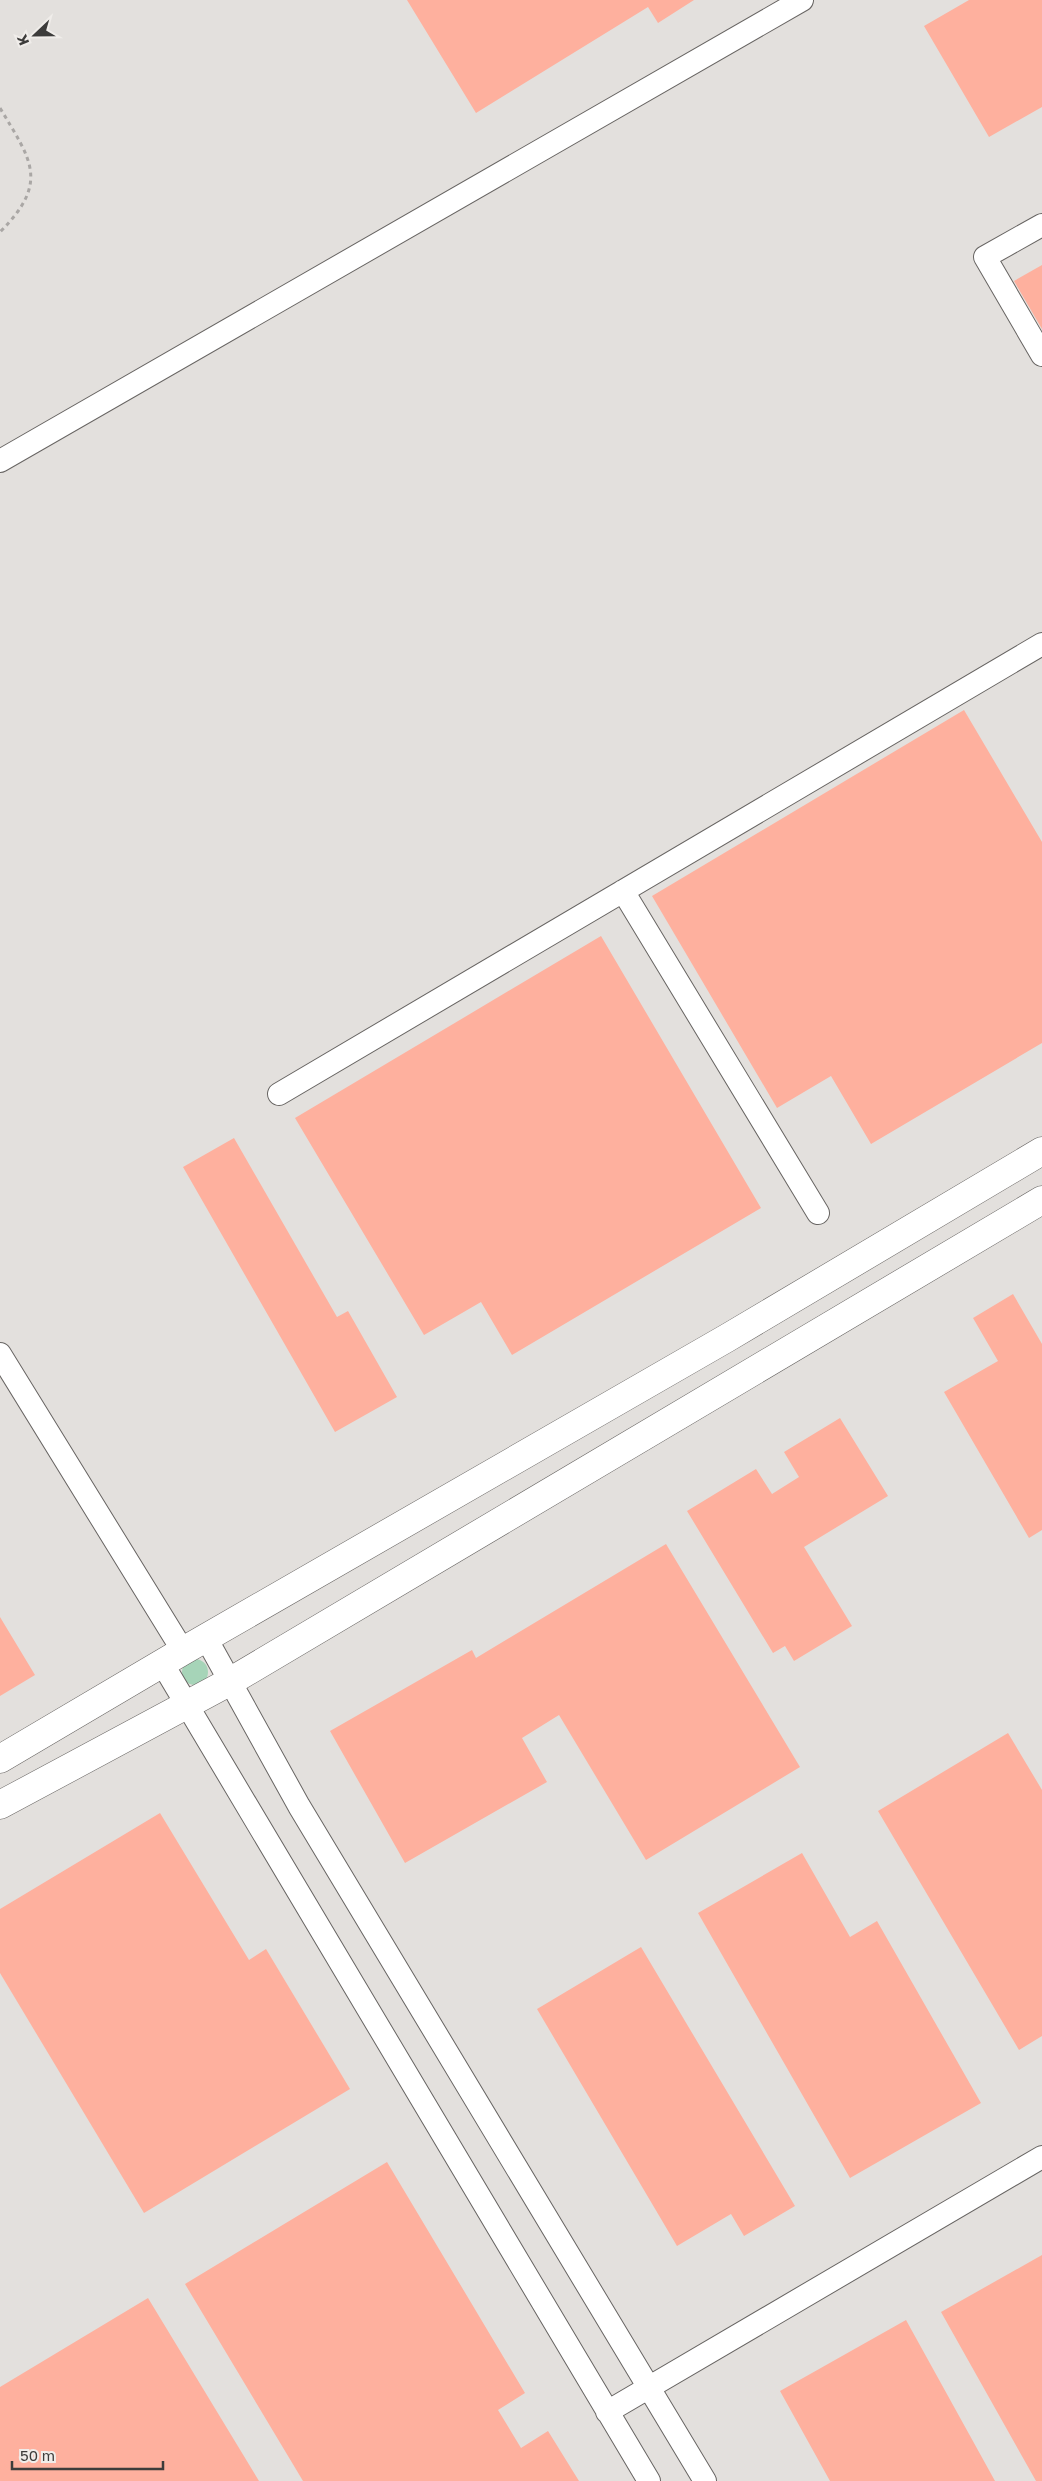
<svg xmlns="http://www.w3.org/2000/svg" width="1042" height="2481" font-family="'Golos Text',sans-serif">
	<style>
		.green { fill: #a6d4b8 }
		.building { fill: #feb09e }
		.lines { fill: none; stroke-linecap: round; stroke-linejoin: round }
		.street-casing { stroke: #686563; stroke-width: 24 }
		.secondary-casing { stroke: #686563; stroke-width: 29 }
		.path { stroke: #aaa7a5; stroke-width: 3; stroke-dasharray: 4 4; stroke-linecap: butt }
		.street { stroke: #fff; stroke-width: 22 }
		.secondary { stroke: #fff; stroke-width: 28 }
	</style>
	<rect width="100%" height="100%" fill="#e3e0dd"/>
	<path class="green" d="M182 1672a13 13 0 1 1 26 0a13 13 0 1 1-26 0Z"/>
	<path class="building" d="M 407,0 L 694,0 L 658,23 L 648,7 L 476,113 Z
		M 969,0 L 1042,0 L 1042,107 L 989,137 L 924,26 Z
		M 1042,265 L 1042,329 L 1014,281 Z
		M 964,710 L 1042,842 L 1042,1043 L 871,1144 L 831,1076 L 777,1108 L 652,896 Z
		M 601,936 L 761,1208 L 512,1355 L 481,1302 L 424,1335 L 295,1118 Z
		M 234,1138 L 337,1317 L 348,1311 L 397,1397 L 335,1432 L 183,1167 Z
		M 1013,1294 L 1042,1344 L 1042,1530 L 1029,1538 L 944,1392 L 998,1361 L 973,1318 Z
		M 840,1418 L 888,1496 L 804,1547 L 852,1626 L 794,1661 L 785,1646 L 773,1653 L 687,1511 L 756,1469 L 772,1494 L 799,1477 L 784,1452 Z
		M 666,1544 L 800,1767 L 646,1860 L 559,1715 L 522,1738 L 547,1782 L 405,1863 L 330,1731 L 472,1650 L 476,1658 Z
		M 0,1617 L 35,1675 L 0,1696 Z
		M 1008,1733 L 1042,1790 L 1042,2036 L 1019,2050 L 878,1811 Z
		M 160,1813 L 249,1960 L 266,1949 L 350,2089 L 144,2213 L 0,1973 L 0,1909 Z
		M 802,1853 L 850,1937 L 877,1921 L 981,2103 L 850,2178 L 698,1913 Z
		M 641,1947 L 795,2206 L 744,2236 L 731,2214 L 677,2246 L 537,2009 Z
		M 387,2162 L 525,2393 L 498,2410 L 521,2448 L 548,2431 L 579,2481 L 303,2481 L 185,2284 Z
		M 1042,2255 L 1042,2481 L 1036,2481 L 941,2312 Z
		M 148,2298 L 259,2481 L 0,2481 L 0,2387 Z
		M 906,2320 L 995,2481 L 830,2481 L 780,2391 Z"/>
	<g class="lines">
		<defs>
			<path id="street" d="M 1042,225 L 985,257 L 1042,355
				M 0,461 L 802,0
				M 623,891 L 818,1213
				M 279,1094 L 1042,644
				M 0,1354 L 183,1651
				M 206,1638 L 299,1806 L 705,2481
				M 162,1663 L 649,2481
				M 607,2412 L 1042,2157"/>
			<path id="secondary" d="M 0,1759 L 183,1651 L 727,1338 L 1042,1151
				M 0,1805 L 231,1681 L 1042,1200"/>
		</defs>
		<use href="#street" class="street-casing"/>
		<use href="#secondary" class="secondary-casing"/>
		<path class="path" d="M 0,108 C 31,160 50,182 0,232"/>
		<use href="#street" class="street"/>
		<use href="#secondary" class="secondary"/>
	</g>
	<g transform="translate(35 35) rotate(248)" stroke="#f0edea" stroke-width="4" paint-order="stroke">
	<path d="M0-4L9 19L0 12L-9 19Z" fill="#3d3c3b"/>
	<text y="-8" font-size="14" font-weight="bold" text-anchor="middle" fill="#3d3c3b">K</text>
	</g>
	<path d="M12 2461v8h151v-8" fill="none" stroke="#3d3c3b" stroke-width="2.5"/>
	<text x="20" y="2461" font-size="15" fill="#3d3c3b" stroke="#f0edea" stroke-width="4" paint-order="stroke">50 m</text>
</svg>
